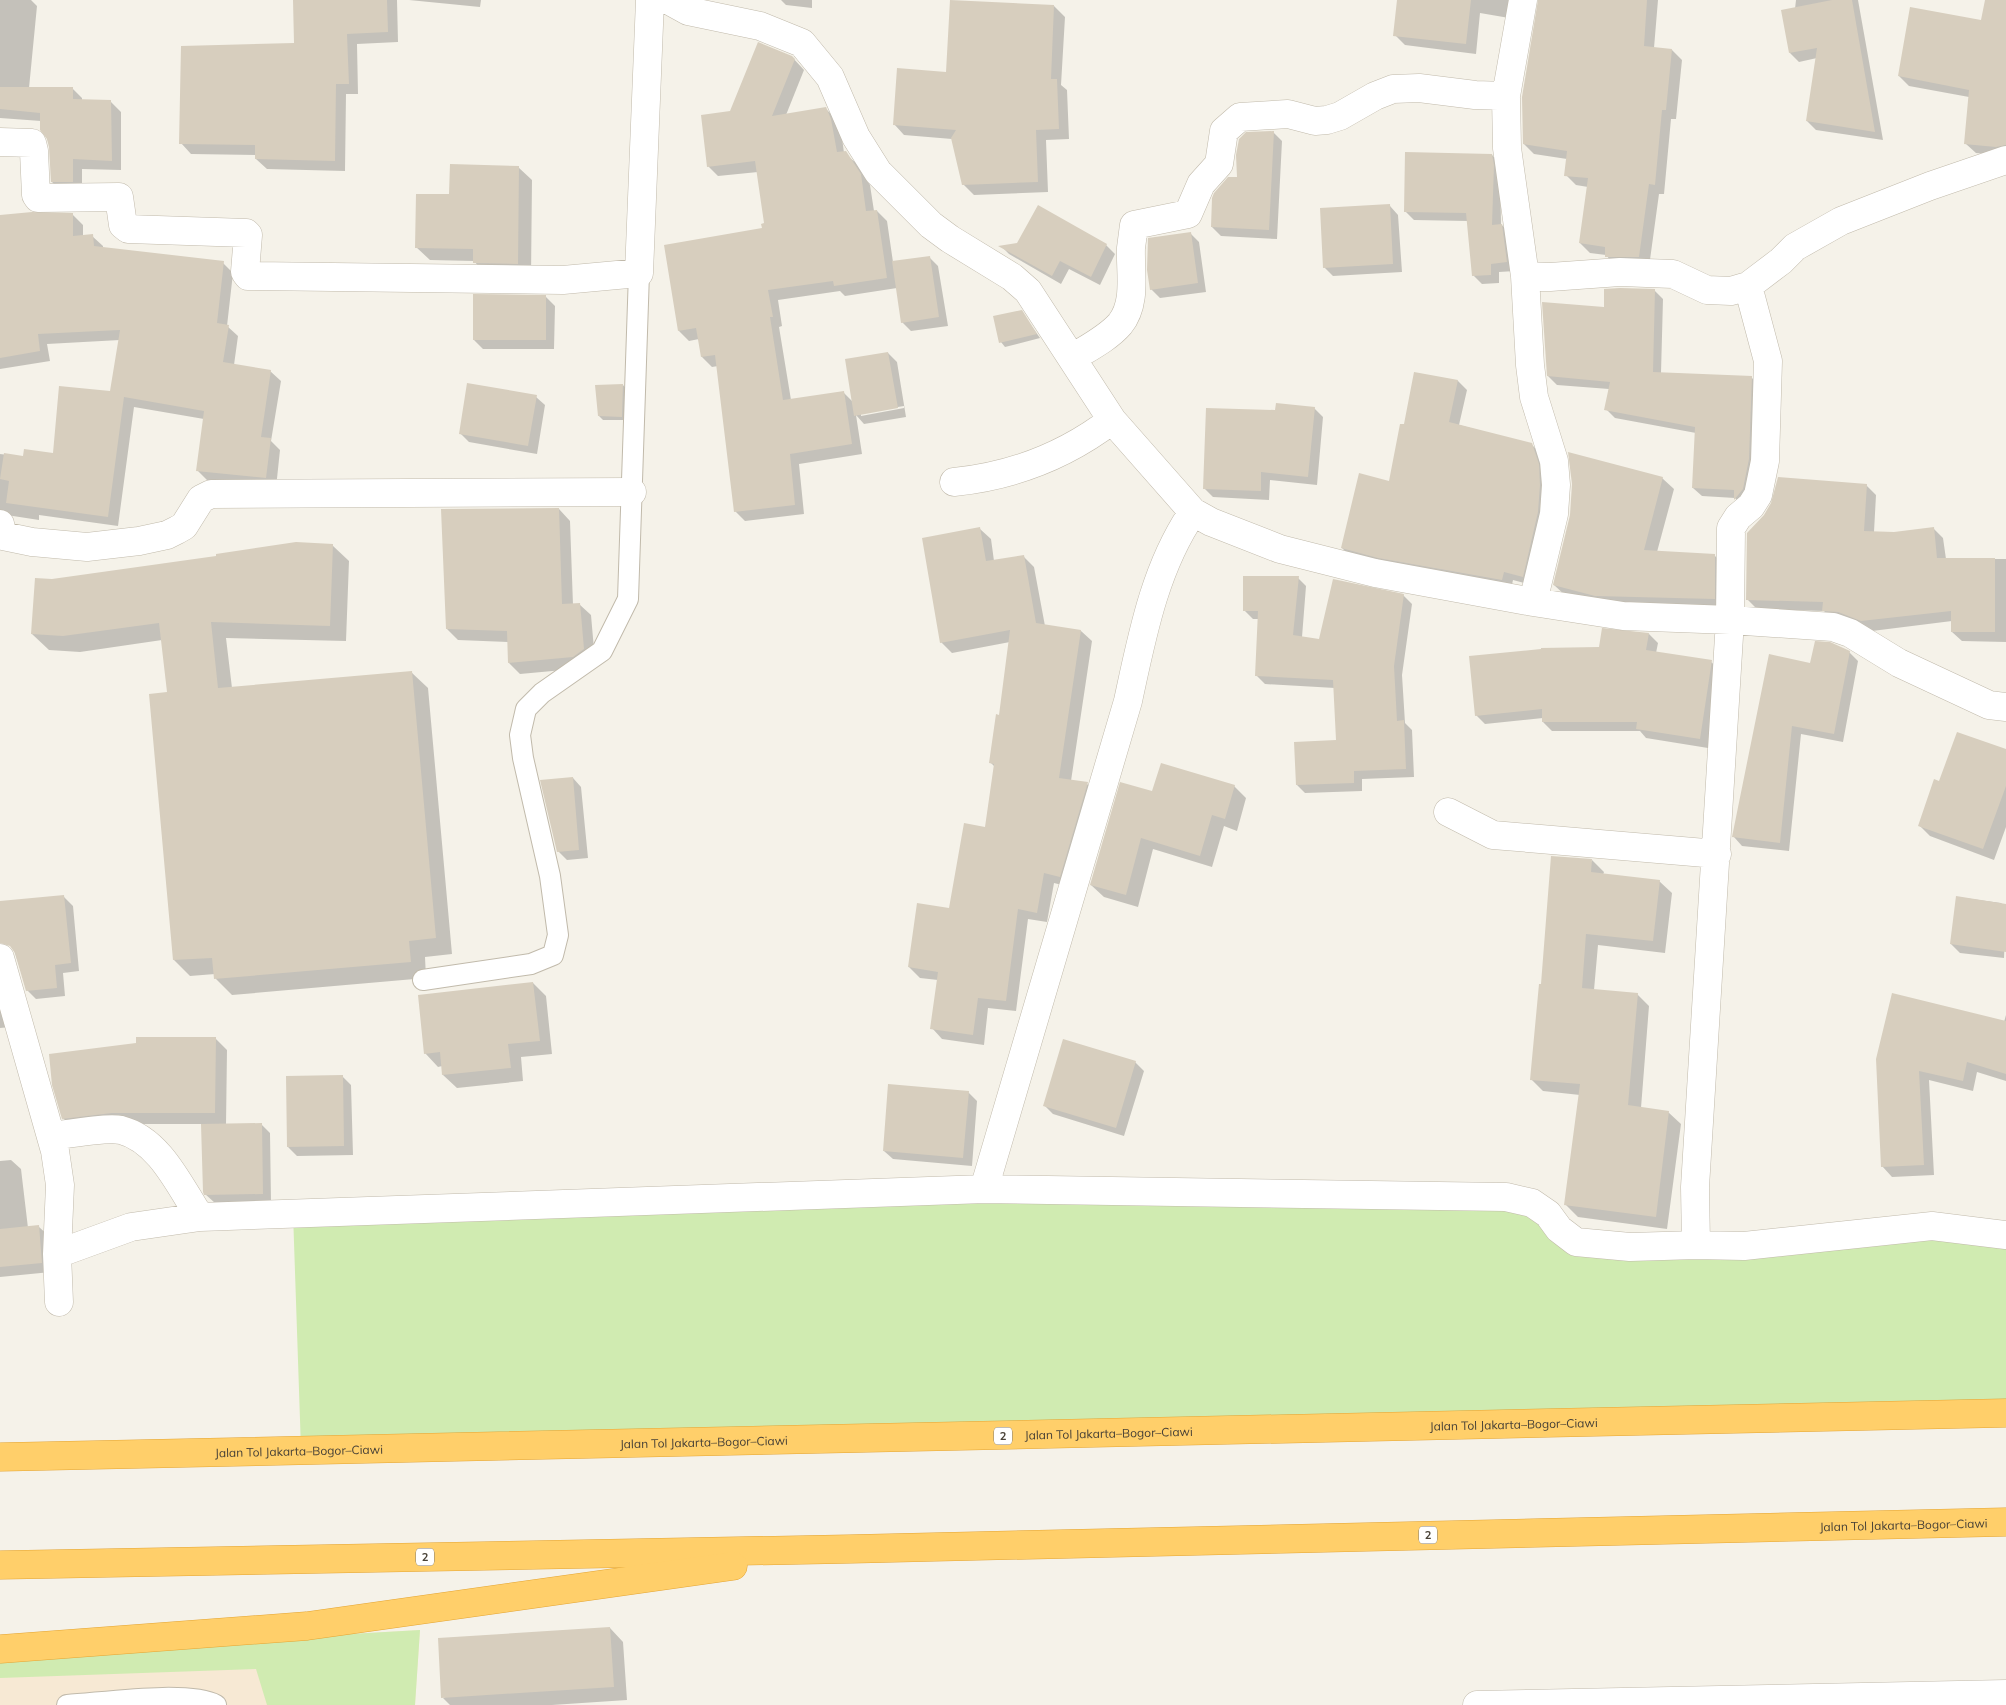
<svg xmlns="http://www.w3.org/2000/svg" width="2006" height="1705" font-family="Mulish,sans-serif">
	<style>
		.commercial { fill: #f7e9d4 }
		.green { fill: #d0ebb1 }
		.shadow { fill: #0003; fill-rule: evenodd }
		.building { fill: #d7cebe }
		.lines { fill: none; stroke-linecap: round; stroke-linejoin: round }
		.lane-casing { stroke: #c1baab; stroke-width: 22 }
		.street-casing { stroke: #c1baab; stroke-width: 29 }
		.highway-casing { stroke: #e4a534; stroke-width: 29 }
		.lane { stroke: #fff; stroke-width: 20 }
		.street { stroke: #fff; stroke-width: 28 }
		.highway { stroke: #ffcf6a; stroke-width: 28 }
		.labels { text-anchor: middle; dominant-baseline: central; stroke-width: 4.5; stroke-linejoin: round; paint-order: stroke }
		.shield { fill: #fff; stroke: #807b73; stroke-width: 1 }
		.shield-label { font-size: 11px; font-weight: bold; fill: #494237 }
		.street-label { font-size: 12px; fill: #494237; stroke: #fff }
	</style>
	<rect width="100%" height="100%" fill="#f5f2e9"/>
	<path class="commercial" d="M 420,1630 L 415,1705 L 0,1705 L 0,1654 Z"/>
	<path class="green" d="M 984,1189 L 1506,1197 L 1576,1242 L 2006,1223 L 2006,1413 L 301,1449 L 293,1213 Z
		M 420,1630 L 415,1705 L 267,1705 L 256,1669 L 0,1678 L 0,1654 Z"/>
	<path class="shadow" d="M 0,0 L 31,0 L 37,6 L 29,88 L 72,88 L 82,98 L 82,101 L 111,102 L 121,112 L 121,170 L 82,169 L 82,191 L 62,192 L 52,182 L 50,147 L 41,121 L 0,118 Z
		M 294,0 L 397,0 L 398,42 L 357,44 L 358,94 L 346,94 L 345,171 L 267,169 L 256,159 L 257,155 L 191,154 L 181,143 L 295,44 Z
		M 409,0 L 481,0 L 480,7 Z
		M 781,0 L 812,0 L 812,8 L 786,5 Z
		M 1399,0 L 1521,0 L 1515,19 L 1480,13 L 1476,54 L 1405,45 L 1395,35 Z
		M 1539,0 L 1658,0 L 1654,48 L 1672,50 L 1682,60 L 1676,119 L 1671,119 L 1664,194 L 1659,194 L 1649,267 L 1616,267 L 1606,255 L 1590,253 L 1580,243 L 1588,187 L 1576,185 L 1566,175 L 1567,159 L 1534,154 L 1524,144 Z
		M 1796,0 L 1858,0 L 1883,140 L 1816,130 L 1807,121 L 1817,58 L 1799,62 L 1790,53 Z
		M 1986,0 L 2006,0 L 2006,156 L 1976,153 L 1966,144 L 1969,97 L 1909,86 L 1899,76 L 1982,22 Z
		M 1054,6 L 1065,17 L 1061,85 L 1067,90 L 1069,139 L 1046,140 L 1048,192 L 974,195 L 963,184 L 952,139 L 904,135 L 894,124 L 948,73 Z
		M 792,57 L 804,70 L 786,115 L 826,109 L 836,119 L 841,130 L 844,153 L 856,163 L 870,185 L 874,211 L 877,211 L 887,221 L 893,262 L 929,257 L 938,266 L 948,326 L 911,331 L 902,322 L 897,288 L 845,296 L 840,291 L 778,300 L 782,326 L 779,327 L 791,400 L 843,392 L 853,402 L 888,353 L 897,362 L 906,417 L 864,424 L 856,415 L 862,454 L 799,464 L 804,514 L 745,521 L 735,511 L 718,366 L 712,367 L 702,357 L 699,339 L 689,341 L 679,331 L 665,246 L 763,229 L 765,225 L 758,172 L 718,176 L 708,166 L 731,113 ZM 904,406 L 904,408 L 861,416 L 861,413 Z
		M 1273,132 L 1282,141 L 1277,239 L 1221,236 L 1212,227 L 1238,179 Z
		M 1492,155 L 1500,164 L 1501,224 L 1510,234 L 1515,271 L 1499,272 L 1499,283 L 1482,284 L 1473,275 L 1468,221 L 1414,220 L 1405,211 Z
		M 518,167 L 532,180 L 531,277 L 487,276 L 474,261 L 430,260 L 416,247 L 450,195 Z
		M 1390,206 L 1398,215 L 1402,272 L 1333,276 L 1324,267 Z
		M 72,214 L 83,225 L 83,236 L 92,236 L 103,246 L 103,249 L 223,263 L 233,273 L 227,326 L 238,336 L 234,365 L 270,371 L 281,381 L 271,441 L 280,450 L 276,488 L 208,481 L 198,471 L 204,419 L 134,407 L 118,526 L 39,515 L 39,520 L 0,514 L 0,454 L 24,457 L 54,455 L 111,392 L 120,340 L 47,344 L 50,361 L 0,369 L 0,216 Z
		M 1190,233 L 1199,242 L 1206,292 L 1160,298 L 1151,289 Z
		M 1106,245 L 1115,254 L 1100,285 L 1069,269 L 1061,284 L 1009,254 L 1001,246 Z
		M 1654,290 L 1663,299 L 1661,373 L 1751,377 L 1760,386 L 1758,469 L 1743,508 L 1735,498 L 1702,496 L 1693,488 L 1696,433 L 1615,418 L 1606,409 L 1609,389 L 1557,385 L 1548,376 L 1605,308 Z
		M 546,297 L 555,306 L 554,349 L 483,349 L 474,340 Z
		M 1021,311 L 1040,338 L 1005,347 L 1001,342 Z
		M 1415,373 L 1458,381 L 1467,390 L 1459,425 L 1531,444 L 1540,453 L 1547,474 L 1532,585 L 1513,580 L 1511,589 L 1351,557 L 1342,548 L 1390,483 L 1405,426 Z
		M 623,385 L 627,390 L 626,420 L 603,420 L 599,416 Z
		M 536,397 L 545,405 L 537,454 L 469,442 L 460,433 Z
		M 1314,408 L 1323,417 L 1317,485 L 1270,480 L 1269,500 L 1213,497 L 1204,488 L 1276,411 Z
		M 1662,478 L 1674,489 L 1657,552 L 1715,556 L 1726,567 L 1725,610 L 1601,606 L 1566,596 L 1554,585 L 1571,515 L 1573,484 Z
		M 1866,485 L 1876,495 L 1874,532 L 1894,533 L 1933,528 L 1943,538 L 1946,559 L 2006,559 L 2006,642 L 1962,641 L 1952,632 L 1952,621 L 1872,631 L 1833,620 L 1824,611 L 1757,609 L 1747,599 Z
		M 559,509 L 570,521 L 573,605 L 579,604 L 591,615 L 595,661 L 585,668 L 520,674 L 509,663 L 508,642 L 458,640 L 447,629 Z
		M 980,529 L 991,539 L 994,561 L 1023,556 L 1034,567 L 1045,626 L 1081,631 L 1092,641 L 1071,781 L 1087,784 L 1098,794 L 1070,887 L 1054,883 L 1047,922 L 1028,919 L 1016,1011 L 988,1008 L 984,1045 L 942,1039 L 932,1028 L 938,980 L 920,978 L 909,967 L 950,909 L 986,829 L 995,767 L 991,763 L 1000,716 L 1010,642 L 952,653 L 941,642 Z
		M 332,545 L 349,561 L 346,641 L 226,638 L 232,688 L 411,672 L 428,688 L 452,954 L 425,957 L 426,978 L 232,995 L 216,979 L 215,974 L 190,976 L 174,960 L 169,693 L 162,640 L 80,652 L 49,650 L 32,634 L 52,580 Z
		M 1298,578 L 1306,586 L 1302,637 L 1319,640 L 1403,595 L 1412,604 L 1402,675 L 1405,723 L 1412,730 L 1414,777 L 1362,779 L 1362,791 L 1305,793 L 1297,785 L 1338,742 L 1335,688 L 1265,684 L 1256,675 L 1259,619 L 1253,619 L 1244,610 Z
		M 1649,634 L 1658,643 L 1656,653 L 1711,662 L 1720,670 L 1708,748 L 1646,738 L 1640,731 L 1552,731 L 1543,722 L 1543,718 L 1485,724 L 1476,715 L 1600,648 Z
		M 1849,652 L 1858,661 L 1843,742 L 1801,734 L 1789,851 L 1742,846 L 1734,837 L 1811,664 Z
		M 2006,751 L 2006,827 L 1994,860 L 1930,836 L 1919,825 L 1940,783 Z
		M 573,778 L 581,787 L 588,858 L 567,860 L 558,851 Z
		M 1234,786 L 1246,798 L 1237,831 L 1224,826 L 1212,867 L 1153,849 L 1138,907 L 1104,897 L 1091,885 L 1153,793 Z
		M 1592,860 L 1604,872 L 1603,875 L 1659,881 L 1672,893 L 1665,953 L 1598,945 L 1594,990 L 1637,994 L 1649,1006 L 1641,1108 L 1668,1112 L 1681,1124 L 1667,1229 L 1578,1217 L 1566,1205 L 1580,1095 L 1543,1091 L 1531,1079 L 1542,985 Z
		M 64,897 L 73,906 L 79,971 L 63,973 L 65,996 L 36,999 L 27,990 L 14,950 Z
		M 1957,897 L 2001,903 L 2006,908 L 2004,958 L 1960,953 L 1951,944 Z
		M 533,983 L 546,996 L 552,1054 L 521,1057 L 523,1081 L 457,1088 L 443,1075 L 442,1066 L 438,1067 L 425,1053 Z
		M 0,993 L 10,1027 L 0,1028 Z
		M 1893,995 L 2004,1022 L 2006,1015 L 2006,1081 L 1977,1072 L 1973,1091 L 1929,1080 L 1934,1175 L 1892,1177 L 1882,1166 Z
		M 215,1038 L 227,1050 L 226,1125 L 261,1124 L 270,1133 L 271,1202 L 215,1203 L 205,1194 L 203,1124 L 124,1124 L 75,1130 L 63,1118 Z
		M 1135,1062 L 1144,1071 L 1124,1136 L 1053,1114 L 1044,1105 Z
		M 342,1076 L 351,1085 L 353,1155 L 297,1156 L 288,1147 Z
		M 968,1092 L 977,1101 L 972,1166 L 893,1159 L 884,1151 Z
		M 11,1160 L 21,1169 L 28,1228 L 39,1227 L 49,1236 L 51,1272 L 0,1277 L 0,1161 Z
		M 610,1628 L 623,1642 L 627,1700 L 552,1705 L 450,1705 L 443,1698 Z"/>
	<path class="building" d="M 293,0 L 387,0 L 388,32 L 347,34 L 349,84 L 336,84 L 335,161 L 255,159 L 255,145 L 179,144 L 181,46 L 294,43 Z
		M 950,0 L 1054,5 L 1051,79 L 1057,79 L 1059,129 L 1036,130 L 1038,182 L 962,185 L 951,138 L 956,130 L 893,125 L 897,68 L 946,72 Z
		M 1397,0 L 1471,0 L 1466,44 L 1393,36 Z
		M 1538,0 L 1647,0 L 1644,46 L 1672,49 L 1666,110 L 1662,110 L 1655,185 L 1649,184 L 1639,257 L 1605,257 L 1605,247 L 1579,243 L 1588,178 L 1564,176 L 1567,151 L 1523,144 L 1522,97 Z
		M 1832,0 L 1852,0 L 1875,132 L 1806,121 L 1817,48 L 1789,53 L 1781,10 Z
		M 1985,0 L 2006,0 L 2006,145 L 1996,147 L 1964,144 L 1969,90 L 1898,76 L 1910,7 L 1981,20 Z
		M 758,42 L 792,56 L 795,59 L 772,116 L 826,107 L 831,119 L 837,152 L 846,151 L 861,174 L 866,211 L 877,210 L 887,278 L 834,286 L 833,281 L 768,290 L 773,317 L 770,317 L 783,400 L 844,391 L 852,444 L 790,454 L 795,505 L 734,512 L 715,355 L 701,357 L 696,328 L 678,331 L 664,245 L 762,228 L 761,224 L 764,223 L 755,161 L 707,167 L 701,115 L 730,111 Z
		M 0,87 L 73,87 L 73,99 L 111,100 L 112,161 L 73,159 L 73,182 L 51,182 L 49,147 L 47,139 L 40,130 L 40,113 L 0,109 Z
		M 1274,131 L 1269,230 L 1211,227 L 1212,198 L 1214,193 L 1228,177 L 1237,177 L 1236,155 L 1239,139 L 1246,132 Z
		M 1405,152 L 1492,154 L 1494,165 L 1492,225 L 1502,224 L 1507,262 L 1491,264 L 1491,275 L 1472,276 L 1466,213 L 1404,212 Z
		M 450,164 L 519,166 L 518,264 L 473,263 L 473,249 L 415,248 L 416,194 L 449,194 Z
		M 1390,204 L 1393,264 L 1323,268 L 1320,208 Z
		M 1038,205 L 1107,244 L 1091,277 L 1060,261 L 1052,276 L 998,246 L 1017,243 Z
		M 32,212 L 73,213 L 73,236 L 93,234 L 94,246 L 224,261 L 217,323 L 229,325 L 223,362 L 271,370 L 261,437 L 271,438 L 266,478 L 196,471 L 204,411 L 124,397 L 108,517 L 6,503 L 9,481 L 0,479 L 4,453 L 23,456 L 24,449 L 53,453 L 59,386 L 110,391 L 120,330 L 38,334 L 40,351 L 0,358 L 0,215 Z
		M 1191,232 L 1198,283 L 1150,290 L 1147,270 L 1148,238 Z
		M 930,256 L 939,317 L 901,323 L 892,261 Z
		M 1620,288 L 1655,289 L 1653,372 L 1752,376 L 1749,459 L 1743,489 L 1734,500 L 1734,490 L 1692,488 L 1695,427 L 1604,410 L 1610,382 L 1547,376 L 1542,302 L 1604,307 L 1604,289 Z
		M 473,294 L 546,295 L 546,340 L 473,340 Z
		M 1022,310 L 1037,334 L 999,343 L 993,316 Z
		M 888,352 L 898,408 L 854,416 L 845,359 Z
		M 1414,372 L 1458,380 L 1449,422 L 1532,443 L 1539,464 L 1540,485 L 1538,512 L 1523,577 L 1504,572 L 1502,580 L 1378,558 L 1341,548 L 1359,473 L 1389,481 L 1400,424 L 1404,424 Z
		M 467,383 L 537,395 L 528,446 L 459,434 Z
		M 623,384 L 622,417 L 598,416 L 595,385 Z
		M 1276,403 L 1315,407 L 1308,477 L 1261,472 L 1261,491 L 1203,489 L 1206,408 L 1275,410 Z
		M 1568,452 L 1663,477 L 1644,550 L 1715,554 L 1715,599 L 1595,596 L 1553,585 L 1570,515 L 1572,484 Z
		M 1778,477 L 1867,484 L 1864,531 L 1894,532 L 1934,527 L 1937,558 L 1995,558 L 1995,632 L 1951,632 L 1951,611 L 1861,621 L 1838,612 L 1822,611 L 1823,602 L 1746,600 L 1747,533 L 1764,515 L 1771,503 Z
		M 559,508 L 562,604 L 580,603 L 584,649 L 573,657 L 508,663 L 507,631 L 446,629 L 441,509 Z
		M 980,527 L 986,561 L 1024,555 L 1036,623 L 1081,630 L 1059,778 L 1088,782 L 1060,877 L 1044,873 L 1037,913 L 1018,909 L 1006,1001 L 978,998 L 973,1035 L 930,1029 L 938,972 L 908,967 L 917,903 L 949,908 L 964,823 L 985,827 L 994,764 L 989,763 L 996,714 L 999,715 L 1010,630 L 940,643 L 922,538 Z
		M 296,542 L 333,544 L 330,626 L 211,622 L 218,688 L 412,671 L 436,938 L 409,941 L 411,962 L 214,979 L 212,958 L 173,960 L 149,694 L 167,692 L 159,623 L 63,636 L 31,634 L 35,578 L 52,579 L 216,556 L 216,554 Z
		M 1243,576 L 1299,576 L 1293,635 L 1319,639 L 1333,579 L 1404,594 L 1394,666 L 1397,721 L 1404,720 L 1406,769 L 1354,771 L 1354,783 L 1296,785 L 1294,742 L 1336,740 L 1333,680 L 1255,676 L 1258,611 L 1243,611 Z
		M 1602,628 L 1649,633 L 1646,650 L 1712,660 L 1700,739 L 1636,729 L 1637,722 L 1542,722 L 1542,709 L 1475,716 L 1469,656 L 1541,649 L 1541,648 L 1599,647 Z
		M 1815,641 L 1830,642 L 1850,651 L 1834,734 L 1792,726 L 1780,843 L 1732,837 L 1769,654 L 1810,663 Z
		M 1957,732 L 2006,749 L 2006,786 L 1983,849 L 1918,826 L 1934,779 L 1939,781 Z
		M 1161,763 L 1235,785 L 1225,819 L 1212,815 L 1200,856 L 1141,838 L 1126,895 L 1090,885 L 1120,782 L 1152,791 Z
		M 573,777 L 579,850 L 557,852 L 540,780 Z
		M 1551,856 L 1592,859 L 1591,872 L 1660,880 L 1653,941 L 1586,934 L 1582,988 L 1638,993 L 1628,1105 L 1669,1111 L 1656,1217 L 1564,1205 L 1580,1084 L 1530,1080 L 1539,984 L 1541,984 Z
		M 64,895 L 71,963 L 55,965 L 57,988 L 26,991 L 15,953 L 10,946 L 0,943 L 0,901 Z
		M 1956,896 L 2006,904 L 2006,952 L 1950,944 Z
		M 533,982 L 540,1041 L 508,1044 L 511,1068 L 442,1075 L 440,1052 L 424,1054 L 418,995 Z
		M 1892,993 L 2006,1021 L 2006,1074 L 1967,1062 L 1963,1081 L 1919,1071 L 1924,1165 L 1881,1167 L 1876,1059 Z
		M 136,1037 L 216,1037 L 215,1113 L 112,1113 L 62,1119 L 52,1085 L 49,1054 L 136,1043 Z
		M 1063,1039 L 1136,1061 L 1116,1128 L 1043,1106 Z
		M 343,1075 L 344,1146 L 287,1147 L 286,1076 Z
		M 888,1084 L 969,1091 L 963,1158 L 883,1151 Z
		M 262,1123 L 263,1194 L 204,1195 L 203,1192 L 201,1124 Z
		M 39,1225 L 42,1263 L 0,1267 L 0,1229 Z
		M 610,1627 L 614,1687 L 441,1698 L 438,1638 Z"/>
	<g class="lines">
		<defs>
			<path id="lane" d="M 423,980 L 531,964 L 553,955 L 558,935 L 550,876 L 523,758 L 520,735 L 526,709 L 542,693 L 602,651 L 628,599 L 639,273
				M 67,1705 C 102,1703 188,1690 216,1705"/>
			<path id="street" d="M 668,0 L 688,11 L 760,26 L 802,43 L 830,77 L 856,137 L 878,172 L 931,225 L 950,239 L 1012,277 L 1028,291 L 1112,420 L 1193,512 L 1211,522 L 1280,549 L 1375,573 L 1533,602 L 1623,616 L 1730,620 L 1833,627 L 1850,633 L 1899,663 L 1989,705 L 2006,707
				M 1523,0 L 1506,96 L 1507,148 L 1525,276 L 1530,365 L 1534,397 L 1554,461 L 1556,485 L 1554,514 L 1533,602
				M 0,142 L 32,143 L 34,151 L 36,195 L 38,198 L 119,197 L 123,225 L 128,229 L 246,233 L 248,235 L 245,272 L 248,276 L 563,280 L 639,273 L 650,0
				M 1525,276 L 1550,277 L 1620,272 L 1673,274 L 1707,290 L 1731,291 L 1748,286 L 1781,261 L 1795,247 L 1841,221 L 1930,186 L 2006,160
				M 1748,286 L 1768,361 L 1765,461 L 1758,495 L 1751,506 L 1738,517 L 1731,528 L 1730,620 L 1695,1187 L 1696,1245 L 1744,1246 L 1932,1226 L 2006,1235
				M 1072,358 C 1088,348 1108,338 1120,324 C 1137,303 1130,273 1131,248 C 1132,240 1133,233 1134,225 L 1188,214 L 1201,184 L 1219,164 L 1224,131 L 1240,117 L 1288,114 L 1315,121 L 1327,120 L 1340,116 L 1375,96 L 1393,89 L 1419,88 L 1475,95 L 1506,96
				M 954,482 C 1013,476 1065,456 1112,420
				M 0,524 L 3,536 L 32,542 L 87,547 L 139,541 L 167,535 L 177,530 L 184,526 L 201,499 L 211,494 L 632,492
				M 1448,812 L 1493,835 L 1717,854
				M 0,958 L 55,1151 L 60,1185 L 57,1254 L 59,1302
				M 52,1136 C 67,1134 108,1127 121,1130 C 160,1140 180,1187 200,1217
				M 984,1189 L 1128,701 C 1142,636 1155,567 1193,512
				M 57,1254 L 131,1227 L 200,1217 L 984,1189 L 1506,1197 L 1532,1203 L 1548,1214 L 1559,1229 L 1576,1242 L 1630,1247 L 1696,1245
				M 1477,1705 L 2006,1694"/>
			<g id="highway">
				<path id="s1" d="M 0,1457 L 2006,1413"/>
				<path id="s2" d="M 0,1565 L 850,1549 L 2006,1522"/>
				<path d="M 0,1649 L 307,1626 L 733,1566"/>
			</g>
		</defs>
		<use href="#lane" class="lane-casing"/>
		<use href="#street" class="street-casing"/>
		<use href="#highway" class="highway-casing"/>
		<use href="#lane" class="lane"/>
		<use href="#street" class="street"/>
		<use href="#highway" class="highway"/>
	</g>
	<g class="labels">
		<g class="shield">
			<rect x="994" y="1427.5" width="18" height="17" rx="4"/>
			<rect x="1419" y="1526.5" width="18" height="17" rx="4"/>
			<rect x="416" y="1548.5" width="18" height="17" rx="4"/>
		</g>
		<g class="shield-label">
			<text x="1003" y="1436">2</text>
			<text x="1428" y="1535">2</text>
			<text x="425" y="1557">2</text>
		</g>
		<g class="street-label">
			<text stroke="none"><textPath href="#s1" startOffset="1514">Jalan Tol Jakarta–Bogor–Ciawi</textPath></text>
			<text stroke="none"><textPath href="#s1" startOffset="1109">Jalan Tol Jakarta–Bogor–Ciawi</textPath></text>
			<text stroke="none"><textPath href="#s1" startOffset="704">Jalan Tol Jakarta–Bogor–Ciawi</textPath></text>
			<text stroke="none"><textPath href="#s1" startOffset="299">Jalan Tol Jakarta–Bogor–Ciawi</textPath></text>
			<text stroke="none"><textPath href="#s2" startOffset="1904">Jalan Tol Jakarta–Bogor–Ciawi</textPath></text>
		</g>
	</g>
</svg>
